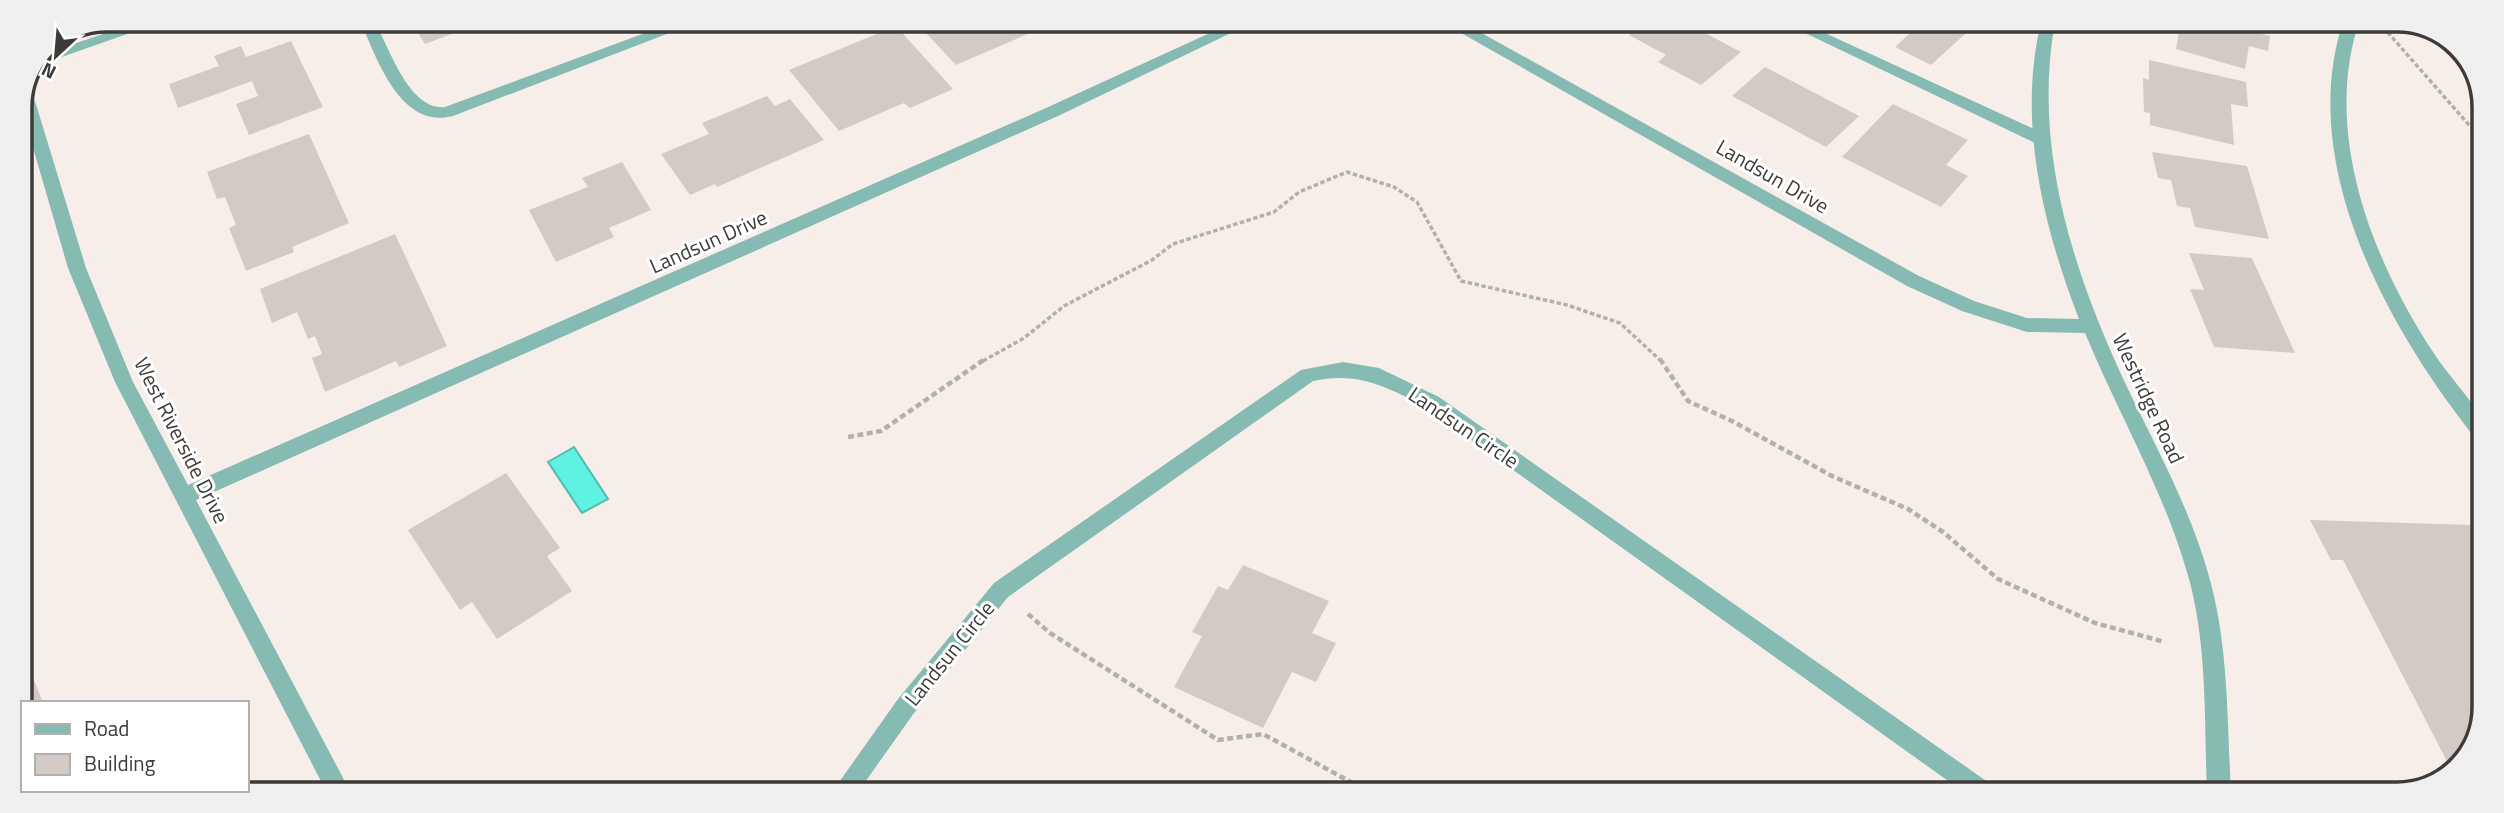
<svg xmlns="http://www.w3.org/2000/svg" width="2504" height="813" font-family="'Titillium Web',sans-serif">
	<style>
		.water { fill: #5ff1e2; stroke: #55baaf; stroke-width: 2 }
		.building { fill: #d4cac5 }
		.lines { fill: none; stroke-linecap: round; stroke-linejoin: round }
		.path-far1 { stroke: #b6aeaa; stroke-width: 3.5; stroke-dasharray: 4.5 2.5; stroke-linecap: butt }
		.path { stroke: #b6aeaa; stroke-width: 4.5; stroke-dasharray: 6 3.5; stroke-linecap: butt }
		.service { fill: #86bbb4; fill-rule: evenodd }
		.minor { fill: #86bbb4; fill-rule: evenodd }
		.labels { text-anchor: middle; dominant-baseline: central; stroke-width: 6; stroke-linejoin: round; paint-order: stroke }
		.street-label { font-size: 21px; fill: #3e3a38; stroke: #fff }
		.rim { fill: none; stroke: #3e3a38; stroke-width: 3.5 }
	</style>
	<rect width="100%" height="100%" fill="#f8eee9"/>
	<path class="water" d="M 574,447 L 608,499 L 582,513 L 548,462 Z"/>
	<path class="building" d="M 410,20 L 489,20 L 425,44 Z
		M 510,20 L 555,20 L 519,34 Z
		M 951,20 L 1051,21 L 1053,23 L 956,65 L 925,32 Z
		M 1647,21 L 1717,21 L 1703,32 L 1741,52 L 1701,85 L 1658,62 L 1666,55 L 1629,35 Z
		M 1915,22 L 1978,22 L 1931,65 L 1895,47 L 1920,24 Z
		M 2171,22 L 2252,22 L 2251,31 L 2270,36 L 2268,51 L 2249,46 L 2245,69 L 2176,49 L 2179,31 L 2169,28 Z
		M 896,26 L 953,89 L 910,108 L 904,103 L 839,131 L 789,70 Z
		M 291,41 L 323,107 L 249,135 L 236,104 L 258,96 L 252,81 L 178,108 L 169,84 L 219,66 L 214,56 L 241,46 L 246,57 Z
		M 2149,60 L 2246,82 L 2248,107 L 2231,104 L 2234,145 L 2150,125 L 2150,113 L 2144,112 L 2143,78 L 2149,80 Z
		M 1765,67 L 1859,116 L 1826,147 L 1732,96 Z
		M 767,96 L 775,106 L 790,99 L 824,140 L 717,187 L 715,184 L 690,195 L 661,154 L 709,134 L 702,123 Z
		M 1893,104 L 1968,140 L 1946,165 L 1968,176 L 1941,207 L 1842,157 Z
		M 309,134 L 349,223 L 292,247 L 294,252 L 246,271 L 229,228 L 236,225 L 225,197 L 217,199 L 207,172 Z
		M 2152,152 L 2247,166 L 2269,239 L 2195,227 L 2190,208 L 2177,206 L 2171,180 L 2158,178 Z
		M 622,162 L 651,210 L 609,228 L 614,237 L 556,262 L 529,210 L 588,187 L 582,178 Z
		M 395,234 L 447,346 L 399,367 L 396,361 L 325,392 L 312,358 L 322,354 L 315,336 L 308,339 L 297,312 L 272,323 L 260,289 Z
		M 2189,253 L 2252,258 L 2295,353 L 2214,347 L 2190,289 L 2204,290 Z
		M 506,473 L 560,548 L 547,556 L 572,591 L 497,639 L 472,602 L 460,610 L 408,530 Z
		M 2310,520 L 2472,525 L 2483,543 L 2482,729 L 2453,773 L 2343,560 L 2331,560 Z
		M 1243,565 L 1329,601 L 1312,633 L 1336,643 L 1316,682 L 1292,672 L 1263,728 L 1174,687 L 1202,636 L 1192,632 L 1218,586 L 1228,590 Z
		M 28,665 L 43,703 L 23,703 L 23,721 L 19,713 L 19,670 Z"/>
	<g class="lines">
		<path class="path-far1" d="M 2383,27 L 2484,142
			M 983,361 L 1024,338 L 1064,306 L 1152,260 L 1173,244 L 1274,212 L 1299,192 L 1347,172 L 1394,187 L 1417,202 L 1461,281 L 1567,305 L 1620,323 L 1661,361"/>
		<path class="path" d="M 1660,359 L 1688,401 L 1732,421 L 1832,476 L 1908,509 L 1943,532 L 1998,579 L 2095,623 L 2165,642
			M 848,437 L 881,431 L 985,359
			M 1028,614 L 1050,633 L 1218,740 L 1263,734 L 1369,792"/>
		<path class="service" d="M 360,20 L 374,20 C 389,47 409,111 445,107 L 680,20 L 703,20 L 453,116 C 400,130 376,57 360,20 Z
			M 1780,21 L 1801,22 L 2047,135 L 2049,139 L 2047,143 L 2035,143 Z
			M 2343,22 L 2359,22 C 2322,134 2373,262 2435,355 C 2443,368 2480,411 2483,420 C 2485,425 2483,435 2483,441 L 2476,439 C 2389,330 2296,165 2343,22 Z"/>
		<path class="minor" d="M 147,19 L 170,19 L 36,66 L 41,55 Z
			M 1236,21 L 1256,21 L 1058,116 L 196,500 L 350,791 L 326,791 L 115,382 L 68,268 L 20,103 L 27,87 L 31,88 L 86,268 L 133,382 L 188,485 L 1046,108 Z
			M 1440,21 L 1460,21 L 1919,276 L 1974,301 L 2027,318 L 2079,319 C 2043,226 2017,121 2041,22 L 2055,22 C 2032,149 2074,275 2128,389 C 2157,449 2190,509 2208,573 C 2229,644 2227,720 2231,794 L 2207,793 C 2204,720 2208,643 2187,572 C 2163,489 2118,413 2085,333 L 2027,332 L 1962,311 L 1907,286 Z
			M 1343,362 L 1379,368 L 1439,397 L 1992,785 L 1996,793 L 1965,793 L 1425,407 C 1388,387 1357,371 1313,381 L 1008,597 L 914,713 L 858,792 L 832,792 L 898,699 L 994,583 L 1301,370 Z"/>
	</g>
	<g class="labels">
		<g class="street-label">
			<text transform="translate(1773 176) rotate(30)">Landsun Drive</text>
			<text transform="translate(708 241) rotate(-24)">Landsun Drive</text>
			<text transform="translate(2149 398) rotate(65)">Westridge Road</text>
			<text transform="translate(1464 427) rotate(34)">Landsun Circle</text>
			<text transform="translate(182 440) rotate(63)">West Riverside Drive</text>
			<text transform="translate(949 653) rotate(-51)">Landsun Circle</text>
		</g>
	</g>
	<path d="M0 0H2504V813H0ZM107 32H2397A75 75 0 0 1 2472 107V707A75 75 0 0 1 2397 782H107A75 75 0 0 1 32 707V107A75 75 0 0 1 107 32Z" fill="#f0efef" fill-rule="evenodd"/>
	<path class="rim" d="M107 32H2397A75 75 0 0 1 2472 107V707A75 75 0 0 1 2397 782H107A75 75 0 0 1 32 707V107A75 75 0 0 1 107 32Z"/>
	<rect x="21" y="701" width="228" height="91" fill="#ffffff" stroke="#b2b0af" stroke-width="2"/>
	<rect x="35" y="724" width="35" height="10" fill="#86bbb4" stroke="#b2b0af" stroke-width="2"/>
	<text x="84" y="736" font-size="21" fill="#3e3a38">Road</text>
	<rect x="35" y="754" width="35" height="21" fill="#d4cac5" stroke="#b2b0af" stroke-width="2"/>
	<text x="84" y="771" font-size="21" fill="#3e3a38">Building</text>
	<g transform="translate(56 56) rotate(206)" stroke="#ffffff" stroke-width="5" paint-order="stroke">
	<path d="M0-5L12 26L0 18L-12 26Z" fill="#3e3a38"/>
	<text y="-10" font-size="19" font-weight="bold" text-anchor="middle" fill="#3e3a38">N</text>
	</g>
</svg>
